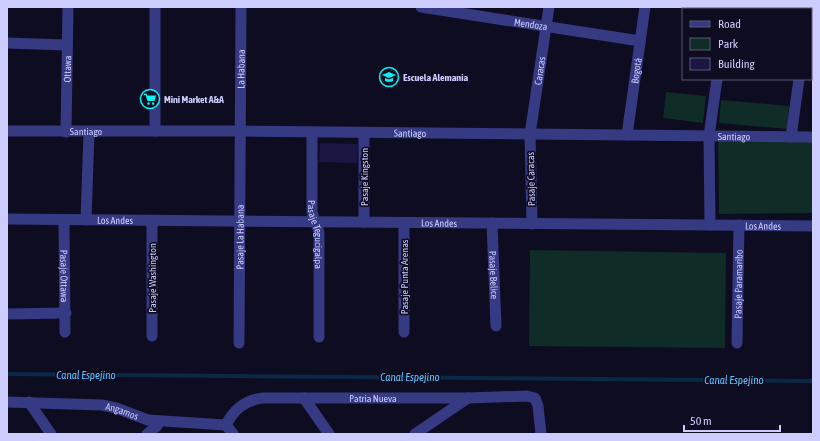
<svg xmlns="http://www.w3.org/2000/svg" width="820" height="441" font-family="'Asap Condensed',sans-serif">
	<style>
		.green { fill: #0f2c27 }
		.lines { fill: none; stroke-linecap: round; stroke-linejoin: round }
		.stream { stroke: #0a2947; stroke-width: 4 }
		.building { fill: #1b1743 }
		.minor { stroke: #353a83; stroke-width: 11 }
		.labels { text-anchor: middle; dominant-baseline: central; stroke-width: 3.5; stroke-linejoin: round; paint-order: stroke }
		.street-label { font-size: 10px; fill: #cdccff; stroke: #0d0c21 }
		.poi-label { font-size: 10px; font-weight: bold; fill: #cdccff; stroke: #0d0c21; text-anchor: start }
		.water-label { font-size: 11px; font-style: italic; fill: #5ac5ff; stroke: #0d0c21 }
	</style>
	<rect width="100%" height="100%" fill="#0d0c21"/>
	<path class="green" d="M 666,92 L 706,96 L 703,123 L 663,118 Z
		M 721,100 L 789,106 L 788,129 L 719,123 Z
		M 813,139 L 813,213 L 719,214 L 718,140 Z
		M 530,250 L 726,253 L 725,348 L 529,346 Z"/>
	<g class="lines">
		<path class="stream" d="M 7,374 L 813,381"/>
	</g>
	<path class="building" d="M 320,143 L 358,144 L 357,163 L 319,162 Z"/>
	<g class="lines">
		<g class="minor">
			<path id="s1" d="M 421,7 L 640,41"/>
			<path d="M 727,9 L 727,7"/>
			<path d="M 810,9 L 810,7"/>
			<path d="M 7,43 L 67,45"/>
			<path id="s2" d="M 7,131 L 240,131 L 813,137"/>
			<path d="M 155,131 L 155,7"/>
			<path id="s3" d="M 66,132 L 68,7"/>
			<path id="s4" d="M 312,132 L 312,212 L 319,232 L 319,337"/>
			<path id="s5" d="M 627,135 L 645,7"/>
			<path d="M 791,137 L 799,79"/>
			<path id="s6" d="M 7,219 L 813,226"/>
			<path id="s7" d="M 64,220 L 65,332"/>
			<path d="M 86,220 L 89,132"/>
			<path d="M 152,221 L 152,336"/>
			<path d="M 364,222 L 364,133"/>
			<path id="s8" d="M 492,223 L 496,326"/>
			<path id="s9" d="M 532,224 L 530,134 L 549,7"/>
			<path d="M 710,225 L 709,136 L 717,79"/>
			<path d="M 7,314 L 66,313"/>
			<path d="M 404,332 L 404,223"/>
			<path id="s10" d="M 239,343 L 241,7"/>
			<path id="s11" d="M 737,343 L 739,225"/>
			<path d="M 304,398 L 329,434"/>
			<path id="s12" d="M 7,402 L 102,405 L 116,408 L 148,420 L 226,425"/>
			<path d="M 29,402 L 51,434"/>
			<path id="s13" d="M 226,425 C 234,409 245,400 263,398 L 468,398 L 527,396 L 535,398 L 538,406 L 541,434"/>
			<path d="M 226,425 L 233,434"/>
			<path d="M 147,434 L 157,426 L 159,422"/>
			<path d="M 415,434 L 468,398"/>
		</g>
	</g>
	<defs>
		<symbol id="school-ring" viewBox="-11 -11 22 22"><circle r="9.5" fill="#0d0c21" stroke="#00f7f6" stroke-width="1.5"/><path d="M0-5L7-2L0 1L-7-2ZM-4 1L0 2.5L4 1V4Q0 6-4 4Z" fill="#00f7f6"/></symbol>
		<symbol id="supermarket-ring" viewBox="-11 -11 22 22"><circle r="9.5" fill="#0d0c21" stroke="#00f7f6" stroke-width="1.5"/><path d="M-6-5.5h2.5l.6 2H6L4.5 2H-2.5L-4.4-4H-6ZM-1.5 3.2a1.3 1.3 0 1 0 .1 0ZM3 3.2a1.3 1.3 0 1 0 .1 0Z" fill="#00f7f6"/></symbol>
	</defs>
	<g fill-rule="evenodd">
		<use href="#school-ring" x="378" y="66" width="22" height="22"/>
		<use href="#supermarket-ring" x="139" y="88" width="22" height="22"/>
	</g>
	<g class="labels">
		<g class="street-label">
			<text stroke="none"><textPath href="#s1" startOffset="111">Mendoza</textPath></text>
			<text stroke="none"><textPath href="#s3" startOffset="63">Ottawa</textPath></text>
			<text stroke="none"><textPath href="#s10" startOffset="274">La Habana</textPath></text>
			<text stroke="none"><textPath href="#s9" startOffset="154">Caracas</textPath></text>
			<text stroke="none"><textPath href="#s5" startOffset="65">Bogotá</textPath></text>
			<text stroke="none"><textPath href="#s2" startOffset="79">Santiago</textPath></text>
			<text stroke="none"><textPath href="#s2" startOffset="403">Santiago</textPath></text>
			<text stroke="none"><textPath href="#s2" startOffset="727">Santiago</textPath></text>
			<text transform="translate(364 177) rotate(-90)">Pasaje Kingston</text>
			<text transform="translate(531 179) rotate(-91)">Pasaje Caracas</text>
			<text stroke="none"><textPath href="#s6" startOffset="108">Los Andes</textPath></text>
			<text stroke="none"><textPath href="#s6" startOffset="432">Los Andes</textPath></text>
			<text stroke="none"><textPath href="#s6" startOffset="756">Los Andes</textPath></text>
			<text stroke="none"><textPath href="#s4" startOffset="103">Pasaje Tegucigalpa</textPath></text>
			<text stroke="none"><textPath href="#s10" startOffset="106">Pasaje La Habana</textPath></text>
			<text stroke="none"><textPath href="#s8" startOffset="52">Pasaje Belice</textPath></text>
			<text stroke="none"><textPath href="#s7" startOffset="56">Pasaje Ottawa</textPath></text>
			<text transform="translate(404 277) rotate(-90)">Pasaje Punta Arenas</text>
			<text transform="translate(152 278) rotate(-90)">Pasaje Washington</text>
			<text stroke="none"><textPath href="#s11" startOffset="59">Pasaje Paramaribo</textPath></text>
			<text stroke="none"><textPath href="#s13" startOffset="158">Patria Nueva</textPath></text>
			<text stroke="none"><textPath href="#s12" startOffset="116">Angamos</textPath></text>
		</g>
		<g class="poi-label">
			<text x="403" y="77">Escuela Alemania</text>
			<text x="164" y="99">Mini Market A&amp;A</text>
		</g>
		<g class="water-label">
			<text x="86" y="375">Canal Espejino</text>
			<text x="410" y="377">Canal Espejino</text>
			<text x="734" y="380">Canal Espejino</text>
		</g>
	</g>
	<rect width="820" height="441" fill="none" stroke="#cdccff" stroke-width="16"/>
	<rect x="682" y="8" width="130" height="72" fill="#0d0c21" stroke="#5a597a"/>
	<rect x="690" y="21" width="20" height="6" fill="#353a83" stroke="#5a597a"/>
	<text x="718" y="28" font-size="12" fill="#cdccff">Road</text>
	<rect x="690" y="38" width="20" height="12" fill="#0f2c27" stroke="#5a597a"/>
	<text x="718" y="48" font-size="12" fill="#cdccff">Park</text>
	<rect x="690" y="58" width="20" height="12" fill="#1b1743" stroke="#5a597a"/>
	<text x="718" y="68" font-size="12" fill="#cdccff">Building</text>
	<path d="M684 425v6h96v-6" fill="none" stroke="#cdccff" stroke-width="2"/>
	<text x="690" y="425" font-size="12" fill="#cdccff" stroke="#0d0c21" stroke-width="3" paint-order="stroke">50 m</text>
</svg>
